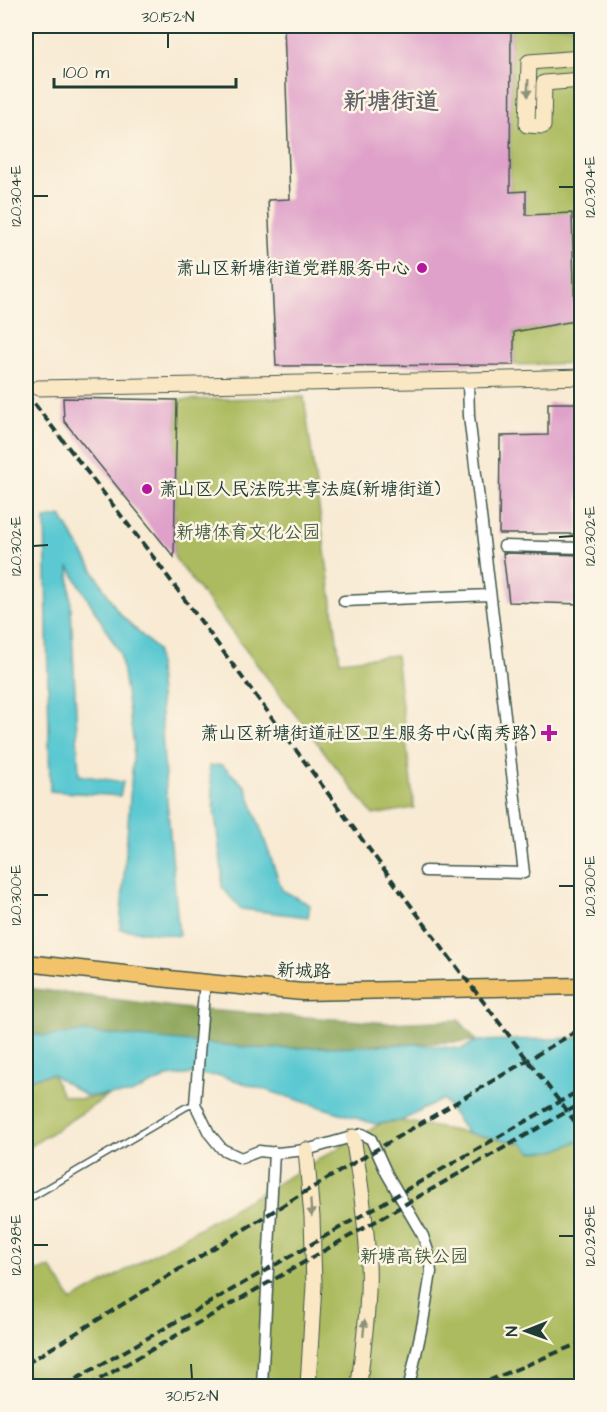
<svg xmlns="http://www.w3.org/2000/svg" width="607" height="1412" font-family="'Architects Daughter','LXGW WenKai TC',sans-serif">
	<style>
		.green { fill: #acbb5e; stroke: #667c49; stroke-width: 1.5 }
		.forest { fill: #89a355; stroke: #547044; stroke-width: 1.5 }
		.water { fill: #5cc9d2; stroke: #3e8383; stroke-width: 1.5 }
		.building { fill: #dfa0c9 }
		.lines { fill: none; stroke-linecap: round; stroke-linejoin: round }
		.lane-casing { stroke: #40574c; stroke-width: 8 }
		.street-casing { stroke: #40574c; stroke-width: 13 }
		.secondary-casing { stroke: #40574c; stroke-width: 17 }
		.primary-casing { stroke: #40574c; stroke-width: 19 }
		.lane { stroke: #fff; stroke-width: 5 }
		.street { stroke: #fff; stroke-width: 10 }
		.secondary { stroke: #fae7c3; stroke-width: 15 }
		.primary { stroke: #f2c36a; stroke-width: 16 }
		.rail { stroke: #1f3d34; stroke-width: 4; stroke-dasharray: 9 4.5; stroke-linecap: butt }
		.oneway { fill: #8c927c }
		.ticks { fill: none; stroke: #1f3d34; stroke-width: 2 }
		.poi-dot { fill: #b5179e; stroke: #fcf5e5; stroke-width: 2 }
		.labels { text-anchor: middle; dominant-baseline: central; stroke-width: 5; stroke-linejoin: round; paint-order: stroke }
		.poi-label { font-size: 18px; fill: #1f3d34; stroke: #fcf5e5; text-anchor: end }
		.park-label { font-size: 18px; fill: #425c3e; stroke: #fcf5e5 }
		.street-label { font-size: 18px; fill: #1f3d34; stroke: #fcf5e5 }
		.district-label { font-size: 24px; font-weight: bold; fill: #626068; stroke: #fcf5e5 }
		.neatline { fill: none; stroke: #1f3d34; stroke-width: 2 }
		.ticks-label { font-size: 15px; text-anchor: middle; fill: #1f3d34 }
	</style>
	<rect width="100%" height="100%" fill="#fcf5e5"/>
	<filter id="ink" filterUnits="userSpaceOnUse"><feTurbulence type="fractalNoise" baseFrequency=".0167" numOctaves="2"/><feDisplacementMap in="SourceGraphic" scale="12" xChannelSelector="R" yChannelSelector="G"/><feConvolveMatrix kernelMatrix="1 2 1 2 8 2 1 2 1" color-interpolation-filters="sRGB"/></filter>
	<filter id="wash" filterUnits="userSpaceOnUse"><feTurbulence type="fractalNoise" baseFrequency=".008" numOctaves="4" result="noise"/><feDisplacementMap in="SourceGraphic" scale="24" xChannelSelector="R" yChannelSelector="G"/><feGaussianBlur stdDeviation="1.35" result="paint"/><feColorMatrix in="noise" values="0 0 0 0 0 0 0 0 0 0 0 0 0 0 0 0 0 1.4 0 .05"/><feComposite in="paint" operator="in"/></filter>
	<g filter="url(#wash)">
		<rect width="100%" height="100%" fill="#f8ead3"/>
		<path class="green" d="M 511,26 L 581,26 L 581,363 L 514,365 L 514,332 L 575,321 L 526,215 L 526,192 L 510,192 Z
			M 304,397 L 340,661 L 396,655 L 414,808 L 373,815 L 174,557 L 177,400 Z
			M 52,1074 L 62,1095 L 79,1099 L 108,1096 L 26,1149 L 26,1078 L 33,1078 Z
			M 401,1121 L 522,1143 L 555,1151 L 581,1140 L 581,1386 L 26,1386 L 26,1273 L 51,1268 L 72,1301 L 382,1123 Z"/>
		<path class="forest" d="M 26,988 L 189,1009 L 389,1023 L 459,1020 L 477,1041 L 267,1049 L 83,1032 L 47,1036 L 26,1034 Z"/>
		<path class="water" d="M 61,516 L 118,612 L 157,650 L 165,778 L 179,936 L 120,929 L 134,745 L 120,653 L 69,567 L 79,775 L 123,782 L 120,796 L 50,791 L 45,519 Z
			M 222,765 L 246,787 L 282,890 L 310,905 L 308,917 L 241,909 L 222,887 L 222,871 L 209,766 Z
			M 83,1032 L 267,1049 L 419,1044 L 461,1049 L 477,1041 L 581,1038 L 581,1140 L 555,1151 L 532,1152 L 522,1143 L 467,1133 L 443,1099 L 401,1121 L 375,1124 L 221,1076 L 194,1074 L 167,1077 L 131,1094 L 86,1096 L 52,1074 L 26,1079 L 26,1034 L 47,1036 Z"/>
		<g id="blocks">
			<path class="building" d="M 284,26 L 511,26 L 510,192 L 526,191 L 526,215 L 572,213 L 575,321 L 514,332 L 514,365 L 276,366 L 268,200 L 290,199 Z
				M 63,398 L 177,400 L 174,557 L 64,421 Z
				M 548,403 L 582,403 L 582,471 L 579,471 L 579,534 L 499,534 L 500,436 L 548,435 Z
				M 503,553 L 582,555 L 582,604 L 509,602 Z"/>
		</g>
	</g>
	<g filter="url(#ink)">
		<use href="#blocks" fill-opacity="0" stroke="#40574c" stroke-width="1.5"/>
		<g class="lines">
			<defs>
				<path id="lane" d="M 27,1200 L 186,1107 L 195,1104"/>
				<path id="street" d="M 504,546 L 582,548
					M 344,601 L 490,595
					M 425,871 L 524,873 L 469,416 L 468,380
					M 204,992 L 195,1104 L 209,1133 L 222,1149 L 241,1158 L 259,1151 L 277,1153 L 306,1150 L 362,1134 L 371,1139 L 387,1174 L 423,1236 L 428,1251 L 431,1272 L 423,1322 L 409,1386
					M 262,1386 L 274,1152"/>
				<path id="secondary" d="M 582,58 L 529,62 L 527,125 L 543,126 L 544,83 L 582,80
					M 38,388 L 468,380 L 582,377
					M 353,1137 C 360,1179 366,1220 368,1262 C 370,1303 363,1345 359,1386
					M 306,1150 L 312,1217 L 314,1285 L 308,1386"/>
				<path id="primary" d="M 26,963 L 187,981 L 303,992 L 582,986"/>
			</defs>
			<use href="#lane" class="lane-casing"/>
			<use href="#street" class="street-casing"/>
			<use href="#secondary" class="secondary-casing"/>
			<use href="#primary" class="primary-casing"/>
			<use href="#lane" class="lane"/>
			<use href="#street" class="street"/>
			<use href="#secondary" class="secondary"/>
			<use href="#primary" class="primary"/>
			<path class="rail" d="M 26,393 L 154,558 L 443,949 L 582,1131
				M 26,1364 L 298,1196 L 582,1028
				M 64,1386 L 118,1355 L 582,1089
				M 88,1386 L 582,1103
				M 476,1386 L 582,1342"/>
		</g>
		<defs><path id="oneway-solid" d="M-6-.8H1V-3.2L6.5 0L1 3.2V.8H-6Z" transform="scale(1.5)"/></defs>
		<g class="oneway">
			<use href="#oneway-solid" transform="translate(528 88) rotate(92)"/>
			<use href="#oneway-solid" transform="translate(311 1208) rotate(85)"/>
			<use href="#oneway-solid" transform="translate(364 1328) rotate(-85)"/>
		</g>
	</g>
	<path class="ticks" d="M 168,33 L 168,48M 559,187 L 574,187M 33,196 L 48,196M 559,537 L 574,536M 33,546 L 48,545M 559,886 L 574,886M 33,895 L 48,895M 559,1236 L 574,1236M 33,1245 L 48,1245M 191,1364 L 192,1379"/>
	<g class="poi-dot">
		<circle cx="422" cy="268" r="6"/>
		<circle cx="147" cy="489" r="6"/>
		<path d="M546 724h6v6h6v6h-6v6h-6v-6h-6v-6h6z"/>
	</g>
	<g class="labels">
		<g class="poi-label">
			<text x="410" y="268">萧山区新塘街道党群服务中心</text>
			<text x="159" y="489" text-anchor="start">萧山区人民法院共享法庭(新塘街道)</text>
			<text x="536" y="733">萧山区新塘街道社区卫生服务中心(南秀路)</text>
		</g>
		<g class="park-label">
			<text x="248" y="532">新塘体育文化公园</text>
			<text x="414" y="1256">新塘高铁公园</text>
		</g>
		<g class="street-label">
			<text transform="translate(304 971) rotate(2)">新城路</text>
		</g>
		<g class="district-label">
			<text x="391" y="102">新塘街道</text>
		</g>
	</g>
	<rect width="607" height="1412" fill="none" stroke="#fcf5e5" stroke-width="66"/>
	<g transform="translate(526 1331) rotate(269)" stroke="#fcf5e5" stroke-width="4.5" paint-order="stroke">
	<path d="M0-4.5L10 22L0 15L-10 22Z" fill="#1f3d34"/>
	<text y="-9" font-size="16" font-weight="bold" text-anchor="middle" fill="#1f3d34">N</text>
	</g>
	<path d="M54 78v9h182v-9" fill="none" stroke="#1f3d34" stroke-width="3"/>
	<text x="63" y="78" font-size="18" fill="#1f3d34" stroke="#fcf5e5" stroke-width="4.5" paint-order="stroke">100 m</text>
	<rect x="33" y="33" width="541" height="1346" class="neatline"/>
	<g class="ticks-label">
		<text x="168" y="22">30.152°N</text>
		<text transform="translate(590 187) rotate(-90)" y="5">120.304°E</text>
		<text transform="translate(16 196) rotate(-90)" y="5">120.304°E</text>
		<text transform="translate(590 536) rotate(-90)" y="5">120.302°E</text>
		<text transform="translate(16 546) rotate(-90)" y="5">120.302°E</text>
		<text transform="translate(590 886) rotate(-90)" y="5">120.300°E</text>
		<text transform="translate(16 895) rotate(-90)" y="5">120.300°E</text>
		<text transform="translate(590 1236) rotate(-90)" y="5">120.298°E</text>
		<text transform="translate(16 1245) rotate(-90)" y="5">120.298°E</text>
		<text x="192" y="1401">30.152°N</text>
	</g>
</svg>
